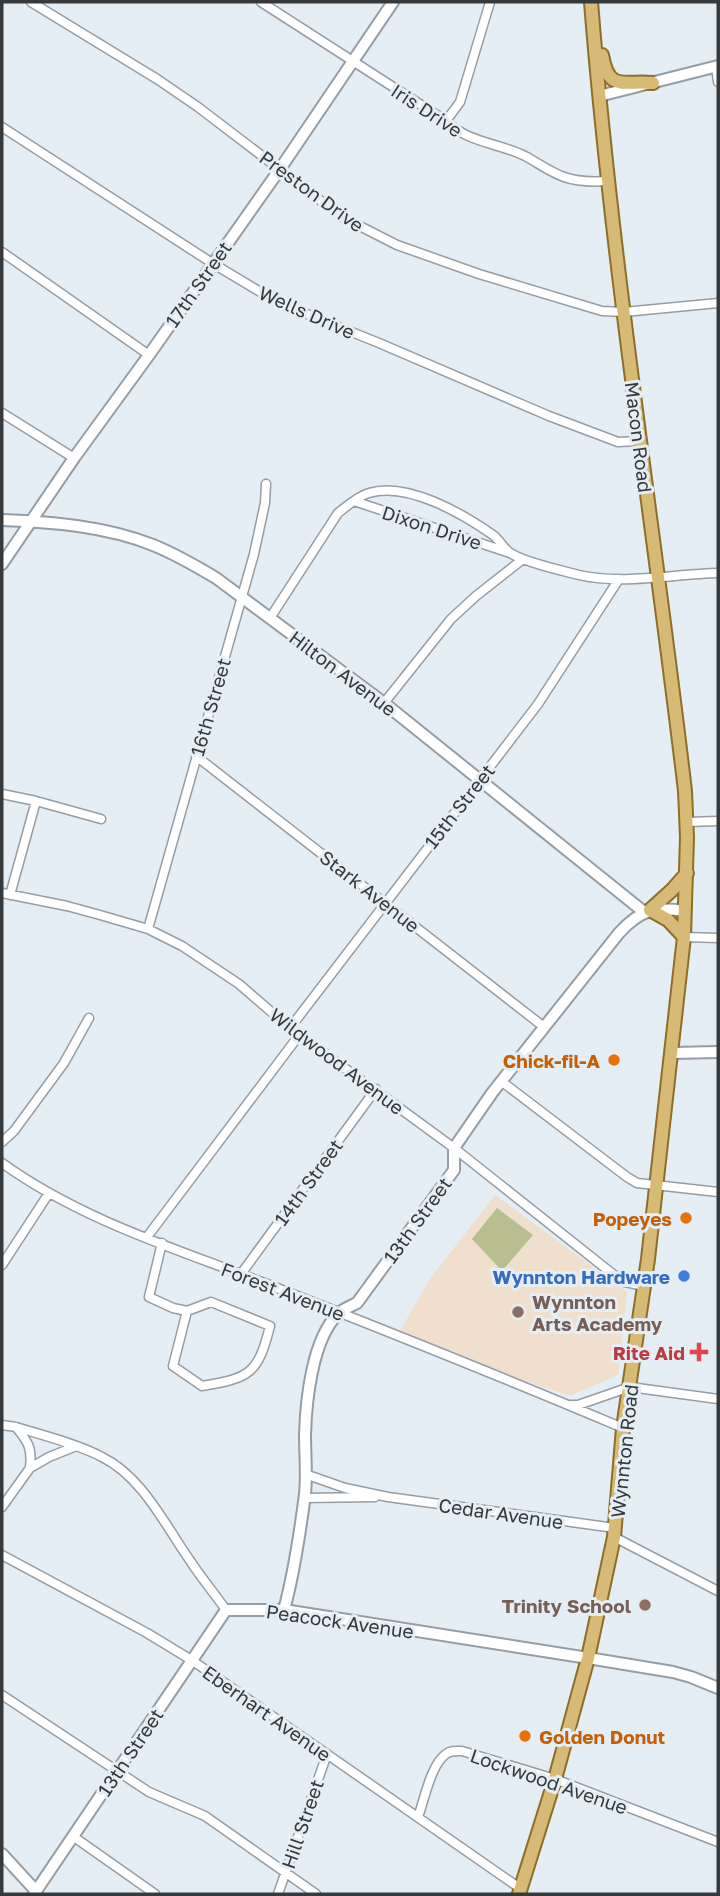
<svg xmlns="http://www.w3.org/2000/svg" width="720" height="1896" font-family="'Golos Text',sans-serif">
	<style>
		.education { fill: #f0dfcd }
		.green { fill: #b8be8f }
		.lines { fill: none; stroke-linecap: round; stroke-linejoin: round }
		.street-casing { stroke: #969da4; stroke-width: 11 }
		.secondary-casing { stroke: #969da4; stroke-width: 14 }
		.primary-casing { stroke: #8d6f26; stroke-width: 16 }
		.street { stroke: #fff; stroke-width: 8 }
		.secondary { stroke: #fff; stroke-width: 10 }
		.primary { stroke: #d7ba75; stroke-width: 12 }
		.food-dot { fill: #e8710a; stroke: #e5edf5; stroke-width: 2.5 }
		.shop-dot { fill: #3f7fe0; stroke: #e5edf5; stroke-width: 2.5 }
		.education-dot { fill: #8d6e63; stroke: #e5edf5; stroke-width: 2.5 }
		.health-dot { fill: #e0444e; stroke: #e5edf5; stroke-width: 2.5 }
		.labels { text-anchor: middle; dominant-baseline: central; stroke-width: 6; stroke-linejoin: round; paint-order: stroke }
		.street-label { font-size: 19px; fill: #373a3d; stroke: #e5edf5 }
		.food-label { font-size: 19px; font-weight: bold; fill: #c56008; stroke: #e5edf5; text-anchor: end }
		.shop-label { font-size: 19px; font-weight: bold; fill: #366cbe; stroke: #e5edf5; text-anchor: end }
		.education-label { font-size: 19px; font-weight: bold; fill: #785e54; stroke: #e5edf5; text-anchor: start }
		.health-label { font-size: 19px; font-weight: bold; fill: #be3a42; stroke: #e5edf5; text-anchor: end }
	</style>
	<rect width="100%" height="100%" fill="#e5edf5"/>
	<path class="education" d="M 495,1195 L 627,1292 L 618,1375 L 570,1396 L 516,1378 L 400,1331 L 430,1279 Z"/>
	<path class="green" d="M 497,1208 L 533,1235 L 502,1271 L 472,1239 Z"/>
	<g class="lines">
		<defs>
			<path id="street" d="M 31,2 L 157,79 L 198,107 L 342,217 L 397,245 L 479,274 L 602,311 L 624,312 L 718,303
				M 261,2 L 446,121 C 468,143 499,143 525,156 C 538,163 550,172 564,177 C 578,182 592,182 607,181
				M 716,67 L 718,82
				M 446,121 L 460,102 L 490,2
				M 2,127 L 212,263 L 277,302 L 379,343 L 549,416 L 618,442 L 639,441
				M 2,252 L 149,355
				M 2,413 L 74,458
				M 354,501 L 510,553
				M 270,618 L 338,513 C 347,506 358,496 369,493 C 407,481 463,514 493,535 C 500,540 504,550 512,554 C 527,563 560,570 579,575 C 622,585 674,574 718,573
				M 384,703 L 451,619 L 476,596 L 523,559
				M 196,756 L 544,1027
				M 2,794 L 36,801 L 101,819
				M 687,822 L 718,821
				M 2,893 L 67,906 L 100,915 L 148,929 L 182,946 L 239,984 L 290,1028 L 454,1148 L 614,1275 L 625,1282 L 644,1286
				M 10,895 L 36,801
				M 148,929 L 254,554 L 265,503 L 266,484
				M 684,937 L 718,938
				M 290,1028 L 538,704 L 619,579
				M 501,1081 L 627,1177 L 637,1183 L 718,1192
				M 2,1142 L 14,1131 L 64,1063 L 89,1018
				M 2,1163 C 81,1220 177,1249 267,1284 C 387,1331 505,1378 623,1428
				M 147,1237 L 300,1034
				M 162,1243 L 149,1297 L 173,1308 L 187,1311
				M 2,1265 L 49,1193
				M 241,1274 L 376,1089
				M 211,1302 L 270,1326 C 258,1374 250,1378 202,1386 L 173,1366 L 187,1311 Z
				M 571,1405 L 578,1405 L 630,1387 L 718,1399
				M 2,1425 L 16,1427 C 42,1435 78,1444 102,1457 C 143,1477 166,1527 191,1562 C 202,1579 215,1594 226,1610
				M 16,1427 C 29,1443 32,1448 30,1468
				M 305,1474 L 345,1488 L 388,1497 L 615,1528
				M 304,1498 L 375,1497
				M 2,1507 L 30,1468 L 49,1457 L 74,1447
				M 614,1537 L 718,1591
				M 2,1555 L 147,1633 L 193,1661 L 521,1889
				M 2,1695 L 149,1792 L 205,1816 L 316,1894
				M 418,1817 C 424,1801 431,1764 446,1754 C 451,1750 456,1751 462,1751 L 555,1779 L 718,1842
				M 74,1837 L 155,1894
				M 278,1894 L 327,1754"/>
			<path id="secondary" d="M 599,96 L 718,66
				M 2,520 C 52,522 105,526 153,545 C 175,554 196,566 216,578 L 384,703 L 644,912
				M 2,564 L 74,458 L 149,355 L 280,169 L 393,2
				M 672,1053 L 718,1052
				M 284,1610 C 294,1573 300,1533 305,1494 C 307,1475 305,1455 305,1435 C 306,1401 312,1339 338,1314 C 343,1309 351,1306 357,1303 L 454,1170 L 454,1148 L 492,1093 L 619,933 C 641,909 654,907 685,911
				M 2,1854 L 36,1891
				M 34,1894 L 226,1610 L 284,1610 L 588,1658 L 673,1672 L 691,1677 L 718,1688"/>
			<path id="primary" d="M 602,55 C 609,93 623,80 653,83
				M 684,937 L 668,920 L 650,910 L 672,890 L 687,873
				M 519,1894 L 555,1779 L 588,1658 L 614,1537 L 623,1428 L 648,1259 L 684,937 L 687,837 L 685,791 C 654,528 612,266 591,2"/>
		</defs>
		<use href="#street" class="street-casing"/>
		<use href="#secondary" class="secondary-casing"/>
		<use href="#primary" class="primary-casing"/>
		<use href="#street" class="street"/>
		<use href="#secondary" class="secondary"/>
		<use href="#primary" class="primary"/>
	</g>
	<g class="food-dot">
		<circle cx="614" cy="1060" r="7"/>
		<circle cx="686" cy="1218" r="7"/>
		<circle cx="525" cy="1736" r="7"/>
	</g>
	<circle class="shop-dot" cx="684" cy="1276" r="7"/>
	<g class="education-dot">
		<circle cx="518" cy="1312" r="7"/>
		<circle cx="645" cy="1605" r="7"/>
	</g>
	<path class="health-dot" d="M695.5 1341.5h7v7h7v7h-7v7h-7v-7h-7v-7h7z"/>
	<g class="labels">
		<g class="street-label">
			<text transform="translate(427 110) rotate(33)">Iris Drive</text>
			<text transform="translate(312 191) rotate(36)">Preston Drive</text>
			<text transform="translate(198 284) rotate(-55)">17th Street</text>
			<text transform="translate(307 312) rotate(24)">Wells Drive</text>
			<text transform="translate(639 437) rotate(83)">Macon Road</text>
			<text transform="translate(432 527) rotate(18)">Dixon Drive</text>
			<text transform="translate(343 673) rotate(37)">Hilton Avenue</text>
			<text transform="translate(210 707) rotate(-74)">16th Street</text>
			<text transform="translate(459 806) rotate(-52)">15th Street</text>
			<text transform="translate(370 891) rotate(38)">Stark Avenue</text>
			<text transform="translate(337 1061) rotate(37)">Wildwood Avenue</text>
			<text transform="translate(308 1182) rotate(-54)">14th Street</text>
			<text transform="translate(417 1220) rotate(-54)">13th Street</text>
			<text transform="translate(283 1291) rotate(21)">Forest Avenue</text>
			<text transform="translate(624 1451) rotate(-84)">Wynnton Road</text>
			<text transform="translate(501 1513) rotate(8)">Cedar Avenue</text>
			<text transform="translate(340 1621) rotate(8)">Peacock Avenue</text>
			<text transform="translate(267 1713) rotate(35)">Eberhart Avenue</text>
			<text transform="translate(130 1752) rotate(-56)">13th Street</text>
			<text transform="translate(549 1781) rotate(19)">Lockwood Avenue</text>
			<text transform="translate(302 1824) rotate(-71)">Hill Street</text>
		</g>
		<g class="food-label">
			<text x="600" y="1060">Chick-fil-A</text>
			<text x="672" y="1218">Popeyes</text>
			<text x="539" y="1736" text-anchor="start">Golden Donut</text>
		</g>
		<g class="shop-label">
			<text x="670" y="1276">Wynnton Hardware</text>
		</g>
		<g class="education-label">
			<text x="532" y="1301">Wynnton<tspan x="532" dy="22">Arts Academy</tspan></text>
			<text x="631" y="1605" text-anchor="end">Trinity School</text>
		</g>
		<g class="health-label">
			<text x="685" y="1352">Rite Aid</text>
		</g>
	</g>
	<rect width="720" height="1896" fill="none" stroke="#373a3d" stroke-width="7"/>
</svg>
